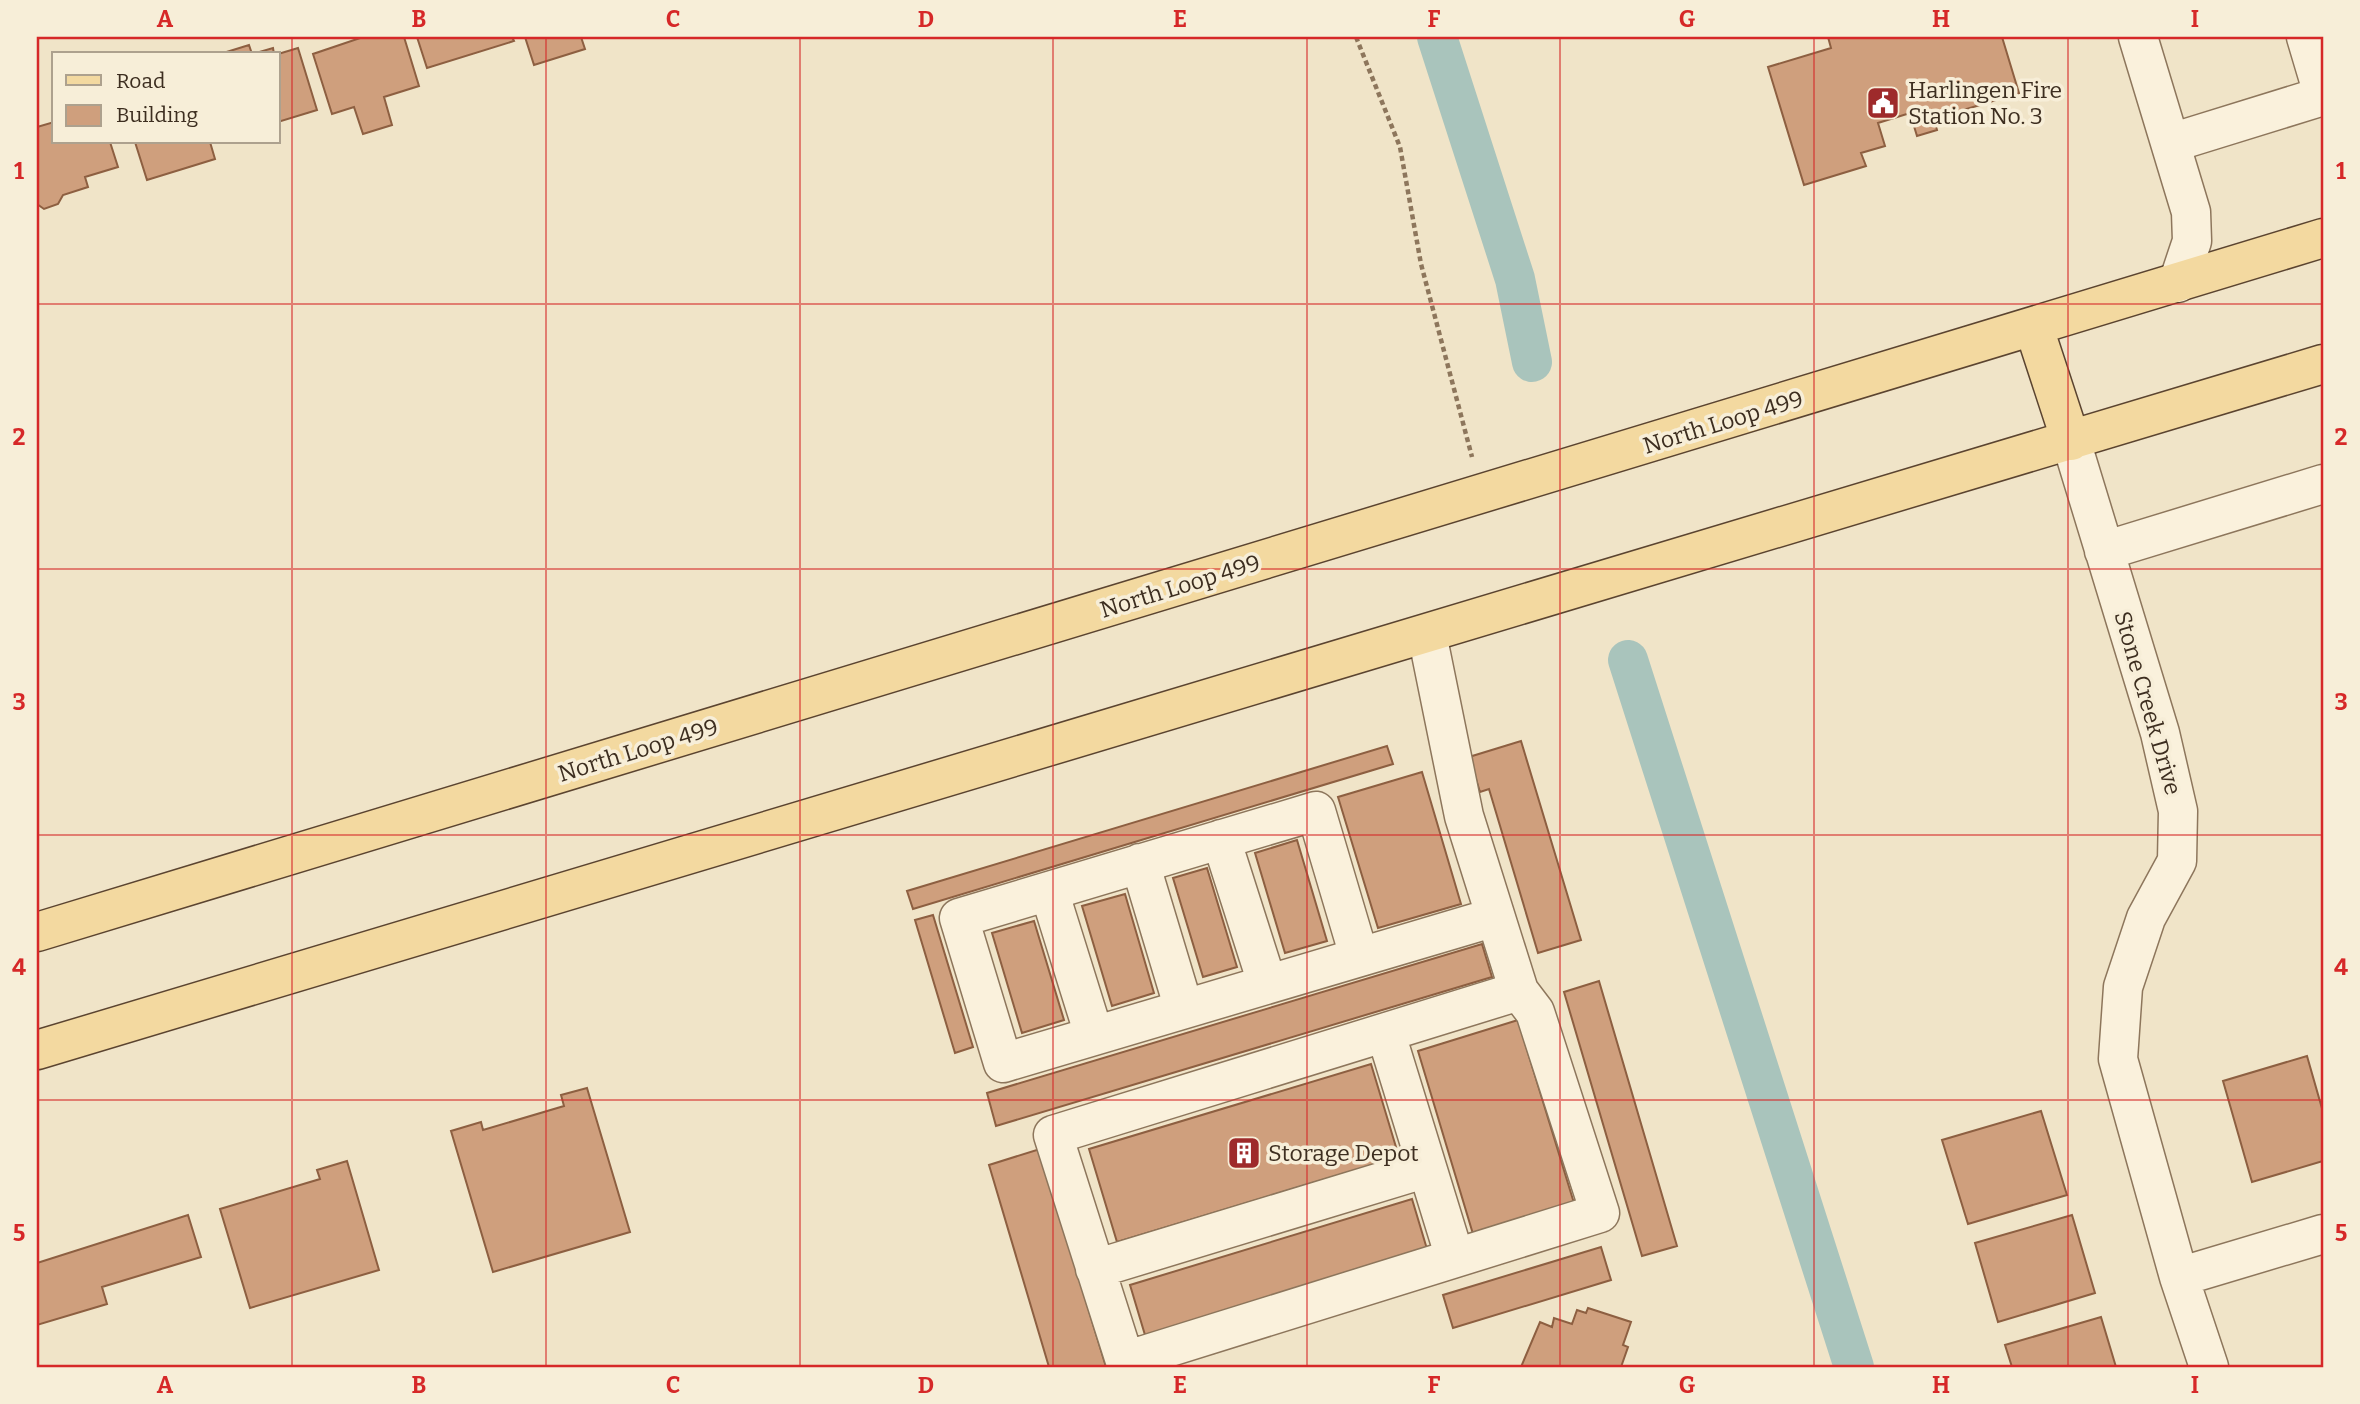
<svg xmlns="http://www.w3.org/2000/svg" width="2360" height="1404" font-family="Bitter,serif">
	<style>
		.lines { fill: none; stroke-linecap: round; stroke-linejoin: round }
		.canal { stroke: #a9c4bc; stroke-width: 40 }
		.building { fill: #cf9f7d; stroke: #8d5f41; stroke-width: 2 }
		.minor-casing { stroke: #8d765c; stroke-width: 41 }
		.major-casing { stroke: #5b4430; stroke-width: 41 }
		.path { stroke: #8d765c; stroke-width: 4.5; stroke-dasharray: 5 3.5; stroke-linecap: butt }
		.minor { stroke: #faf1dc; stroke-width: 38 }
		.major { stroke: #f3d9a0; stroke-width: 38 }
		.grid { fill: none; stroke: #d62828; stroke-width: 2; stroke-opacity: 0.55 }
		.labels { text-anchor: middle; dominant-baseline: central; stroke-width: 7; stroke-linejoin: round; paint-order: stroke }
		.poi-label { font-size: 23px; fill: #3d2e20; stroke: #f7eed8; text-anchor: start }
		.street-label { font-size: 23px; fill: #3d2e20; stroke: #f7eed8 }
		.neatline { fill: none; stroke: #d62828; stroke-width: 2.5 }
		.grid-label { font-size: 23px; text-anchor: middle; font-weight: bold; fill: #d62828 }
	</style>
	<rect width="100%" height="100%" fill="#f0e4c8"/>
	<g class="lines">
		<path class="canal" d="M 1437,37 L 1515,279 L 1532,362
			M 1628,660 L 1854,1367"/>
	</g>
	<path class="building" d="M 363,37 L 404,37 L 419,86 L 384,97 L 392,125 L 363,134 L 354,107 L 332,114 L 313,54 Z
		M 417,37 L 512,37 L 514,41 L 427,68 Z
		M 525,37 L 581,37 L 585,49 L 534,65 Z
		M 1828,37 L 2002,37 L 2019,93 L 1934,119 L 1937,130 L 1917,136 L 1910,113 L 1878,123 L 1885,146 L 1861,153 L 1866,166 L 1804,185 L 1768,67 L 1831,48 Z
		M 249,45 L 252,54 L 220,54 Z
		M 273,48 L 274,54 L 252,54 Z
		M 298,48 L 317,110 L 278,122 L 278,54 Z
		M 54,122 L 54,142 L 110,142 L 118,167 L 85,177 L 88,187 L 63,195 L 58,204 L 44,209 L 37,204 L 37,127 Z
		M 135,142 L 210,142 L 215,159 L 147,180 Z
		M 1521,741 L 1581,940 L 1538,953 L 1489,789 L 1480,792 L 1469,757 Z
		M 1387,746 L 1393,764 L 913,909 L 907,891 Z
		M 1422,772 L 1461,904 L 1378,928 L 1338,797 Z
		M 1297,840 L 1327,941 L 1285,953 L 1255,853 Z
		M 1207,868 L 1237,967 L 1203,977 L 1173,878 Z
		M 1125,894 L 1154,993 L 1112,1006 L 1082,906 Z
		M 933,915 L 973,1047 L 955,1053 L 915,920 Z
		M 1034,921 L 1064,1020 L 1022,1033 L 992,933 Z
		M 1482,944 L 1492,977 L 996,1126 L 987,1093 Z
		M 1599,981 L 1677,1246 L 1642,1256 L 1564,992 Z
		M 1518,1020 L 1574,1203 L 1473,1234 L 1418,1051 Z
		M 2307,1056 L 2323,1112 L 2323,1161 L 2252,1182 L 2223,1081 Z
		M 1371,1064 L 1399,1157 L 1117,1242 L 1089,1149 Z
		M 587,1088 L 630,1232 L 493,1272 L 451,1131 L 481,1122 L 483,1130 L 564,1106 L 561,1095 Z
		M 2041,1111 L 2067,1195 L 1968,1224 L 1942,1140 Z
		M 1040,1149 L 1106,1367 L 1049,1367 L 989,1165 Z
		M 347,1161 L 379,1270 L 250,1308 L 220,1209 L 320,1179 L 317,1170 Z
		M 1412,1199 L 1427,1249 L 1145,1335 L 1130,1285 Z
		M 188,1215 L 201,1257 L 102,1287 L 107,1304 L 37,1325 L 37,1263 Z
		M 2072,1215 L 2095,1293 L 1998,1322 L 1975,1243 Z
		M 1601,1247 L 1611,1280 L 1453,1328 L 1443,1295 Z
		M 1588,1308 L 1631,1322 L 1623,1345 L 1628,1347 L 1621,1367 L 1521,1367 L 1540,1322 L 1552,1327 L 1554,1318 L 1572,1324 L 1577,1310 L 1586,1313 Z
		M 2101,1317 L 2116,1367 L 2012,1367 L 2005,1345 Z"/>
	<g class="lines">
		<defs>
			<path id="minor" d="M 2138,37 L 2191,212 L 2192,241 L 2178,283
				M 2306,37 L 2323,94
				M 2171,143 L 2323,96
				M 2071,441 L 2160,733 L 2178,811 L 2177,861 L 2146,918 L 2123,987 L 2118,1059 L 2179,1277 L 2209,1367
				M 2104,551 L 2323,484
				M 1427,634 L 1464,816 L 1519,991 L 1535,1012 L 1600,1213 L 1125,1361 L 1053,1135 L 1519,991
				M 1221,839 L 1267,983
				M 1140,863 L 1184,1009
				M 1049,891 L 1094,1035
				M 1359,956 L 1316,811 L 959,918 L 1003,1063 L 1495,917
				M 1386,1034 L 1455,1258
				M 1095,1269 L 1427,1168
				M 2179,1277 L 2323,1234"/>
			<path id="major" d="M 2034,328 L 2071,441
				M 37,932 L 2323,238
				M 37,1050 L 2323,364"/>
		</defs>
		<use href="#minor" class="minor-casing"/>
		<use href="#major" class="major-casing"/>
		<path class="path" d="M 1356,37 L 1400,147 L 1421,264 L 1472,457"/>
		<use href="#minor" class="minor"/>
		<use href="#major" class="major"/>
	</g>
	<path class="grid" d="M 292,37 L 292,1367M 546,37 L 546,1367M 800,37 L 800,1367M 1053,37 L 1053,1367M 1307,37 L 1307,1367M 1560,37 L 1560,1367M 1814,37 L 1814,1367M 2068,37 L 2068,1367M 37,304 L 2323,304M 37,569 L 2323,569M 37,835 L 2323,835M 37,1100 L 2323,1100"/>
	<defs>
		<symbol id="civic-square" viewBox="-11 -11 22 22"><rect x="-9" y="-9" width="18" height="18" rx="4" fill="#9e2a2b" stroke="#f7eed8"/><path d="M-.6-6.5H3V-4.5H.6V-3L4-1V1h2V6H-6V1h2V-1L-.6-3ZM-1.2 2.5V6h2.4V2.5Z" fill="#fff"/></symbol>
		<symbol id="building-square" viewBox="-11 -11 22 22"><rect x="-9" y="-9" width="18" height="18" rx="4" fill="#9e2a2b" stroke="#f7eed8"/><path d="M-4-6H4V6H1V3H-1V6H-4ZM-2.5-4.3h1.7v1.8h-1.7ZM.8-4.3h1.7v1.8H.8ZM-2.5-1h1.7V.8h-1.7ZM.8-1h1.7V.8H.8Z" fill="#fff"/></symbol>
	</defs>
	<g fill-rule="evenodd">
		<use href="#civic-square" x="1864" y="84" width="38" height="38"/>
		<use href="#building-square" x="1225" y="1134" width="38" height="38"/>
	</g>
	<g class="labels">
		<g class="poi-label">
			<text x="1908" y="90">Harlingen Fire<tspan x="1908" dy="26">Station No. 3</tspan></text>
			<text x="1268" y="1153">Storage Depot</text>
		</g>
		<g class="street-label">
			<text transform="translate(1723 422) rotate(-17)">North Loop 499</text>
			<text transform="translate(1180 586) rotate(-17)">North Loop 499</text>
			<text transform="translate(2148 703) rotate(74)">Stone Creek Drive</text>
			<text transform="translate(638 750) rotate(-17)">North Loop 499</text>
		</g>
	</g>
	<rect width="2360" height="1404" fill="none" stroke="#f7eed8" stroke-width="77"/>
	<rect x="52" y="52" width="228" height="91" fill="#f7eed8" stroke="#ada18e" stroke-width="2"/>
	<rect x="66" y="75" width="35" height="10" fill="#f3d9a0" stroke="#ada18e" stroke-width="2"/>
	<text x="116" y="88" font-size="21" fill="#3d2e20">Road</text>
	<rect x="66" y="105" width="35" height="21" fill="#cf9f7d" stroke="#ada18e" stroke-width="2"/>
	<text x="116" y="122" font-size="21" fill="#3d2e20">Building</text>
	<rect x="38" y="38" width="2284" height="1328" class="neatline"/>
	<g class="grid-label">
		<text x="165" y="27">A</text>
		<text x="419" y="27">B</text>
		<text x="673" y="27">C</text>
		<text x="926" y="27">D</text>
		<text x="1180" y="27">E</text>
		<text x="1434" y="27">F</text>
		<text x="1687" y="27">G</text>
		<text x="1941" y="27">H</text>
		<text x="2195" y="27">I</text>
		<text x="19" y="179">1</text>
		<text x="2341" y="179">1</text>
		<text x="19" y="445">2</text>
		<text x="2341" y="445">2</text>
		<text x="19" y="710">3</text>
		<text x="2341" y="710">3</text>
		<text x="19" y="975">4</text>
		<text x="2341" y="975">4</text>
		<text x="19" y="1241">5</text>
		<text x="2341" y="1241">5</text>
		<text x="165" y="1393">A</text>
		<text x="419" y="1393">B</text>
		<text x="673" y="1393">C</text>
		<text x="926" y="1393">D</text>
		<text x="1180" y="1393">E</text>
		<text x="1434" y="1393">F</text>
		<text x="1687" y="1393">G</text>
		<text x="1941" y="1393">H</text>
		<text x="2195" y="1393">I</text>
	</g>
</svg>
